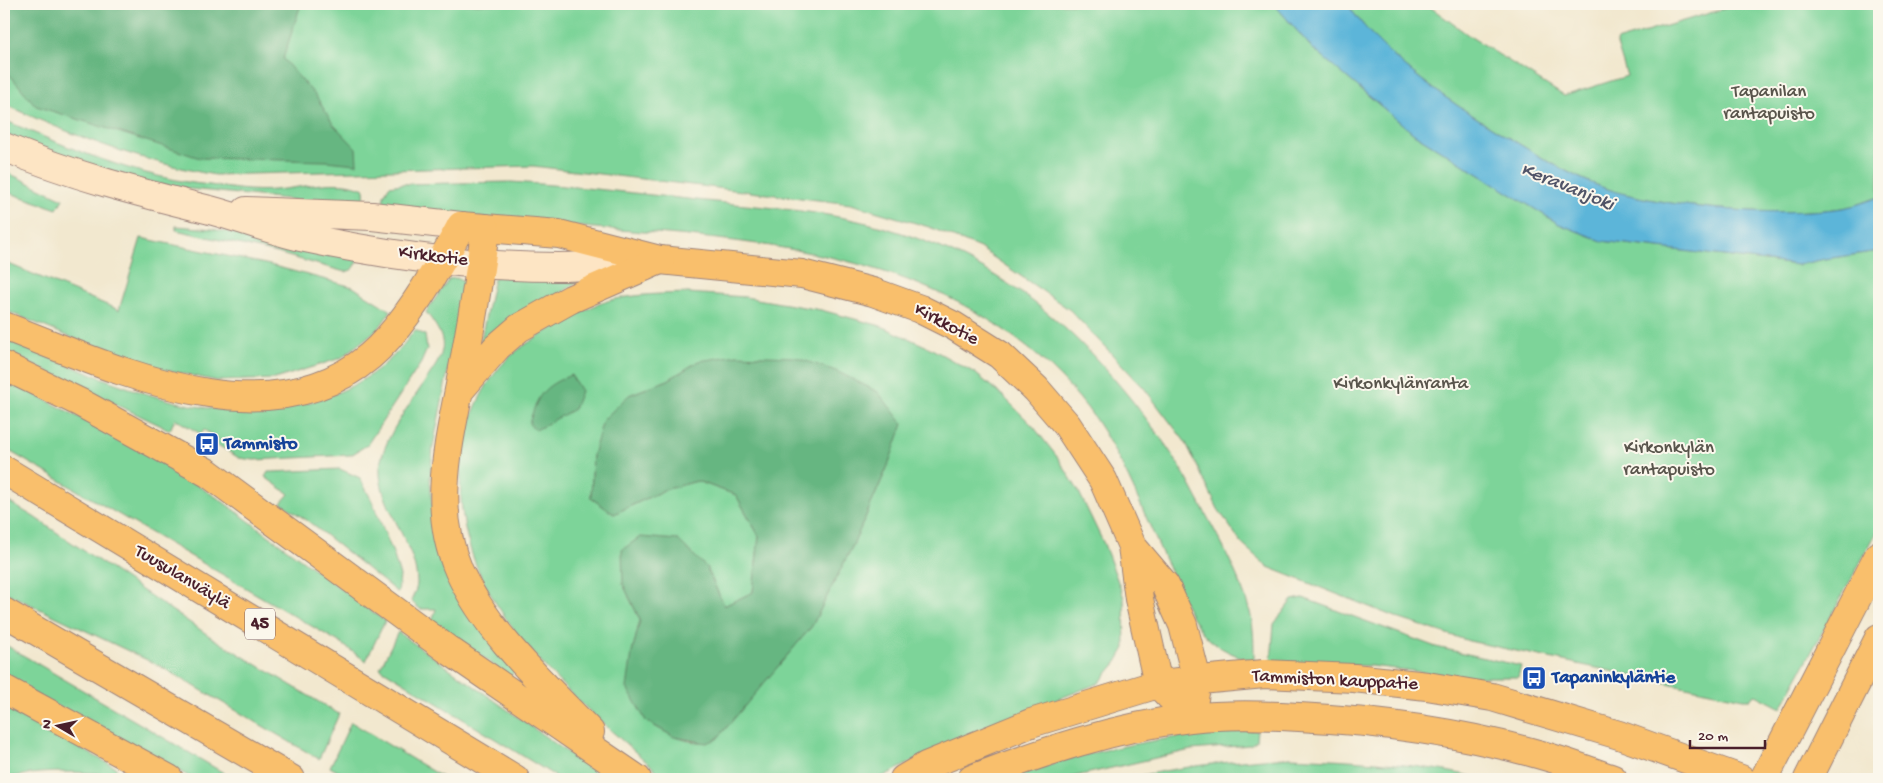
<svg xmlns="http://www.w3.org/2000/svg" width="1883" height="783" font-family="'Gochi Hand',sans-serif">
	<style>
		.green { fill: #7dd499; stroke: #647a62; fill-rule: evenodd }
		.forest { fill: #66b681; stroke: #586a56 }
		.water { fill: #5bb5d9; stroke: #526a82 }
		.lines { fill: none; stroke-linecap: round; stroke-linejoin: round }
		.secondary-casing { stroke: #9e847d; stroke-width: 30 }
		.primary-casing { stroke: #9e847d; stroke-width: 30 }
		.highway-casing { stroke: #9e847d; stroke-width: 30 }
		.secondary { stroke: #fde5c4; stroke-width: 28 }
		.primary { stroke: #f9bf6c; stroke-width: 28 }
		.highway { stroke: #f9bf6c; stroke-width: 28 }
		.labels { text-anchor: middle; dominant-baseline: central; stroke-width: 4; stroke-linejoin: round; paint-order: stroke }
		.shield { fill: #fbf7ec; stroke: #7f6065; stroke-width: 1 }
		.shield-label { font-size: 18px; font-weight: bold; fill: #4a1f2b }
		.park-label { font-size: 19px; fill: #59554c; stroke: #fbf7ec }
		.street-label { font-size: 19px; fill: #4a1f2b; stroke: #fbf7ec }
		.transit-label { font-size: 19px; font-weight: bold; fill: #164399; stroke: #fbf7ec; text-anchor: start }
		.water-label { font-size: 20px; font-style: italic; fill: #505468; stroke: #fbf7ec }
	</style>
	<rect width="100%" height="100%" fill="#fbf7ec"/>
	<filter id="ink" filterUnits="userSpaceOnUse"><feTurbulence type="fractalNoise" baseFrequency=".02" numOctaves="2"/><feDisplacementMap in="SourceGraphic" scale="10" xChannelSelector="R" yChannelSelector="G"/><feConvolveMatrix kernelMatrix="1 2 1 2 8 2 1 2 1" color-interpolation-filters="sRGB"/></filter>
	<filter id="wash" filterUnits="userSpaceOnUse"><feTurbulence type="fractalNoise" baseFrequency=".0096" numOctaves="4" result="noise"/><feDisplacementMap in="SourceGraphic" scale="20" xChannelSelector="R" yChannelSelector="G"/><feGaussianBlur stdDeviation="1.12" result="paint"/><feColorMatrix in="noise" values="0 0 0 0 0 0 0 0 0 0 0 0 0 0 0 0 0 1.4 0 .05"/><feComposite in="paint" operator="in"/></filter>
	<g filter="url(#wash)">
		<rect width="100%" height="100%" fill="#f2e8cf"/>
		<path class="green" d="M 4,4 L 1274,4 L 1312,48 L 1414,134 L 1559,224 L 1602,241 L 1798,265 L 1825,259 L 1879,251 L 1879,528 L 1781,708 L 1754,694 L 1750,699 L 1743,699 L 1469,641 L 1400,619 L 1268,567 L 1242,544 L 1218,509 L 1186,443 L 1144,388 L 1070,310 L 980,248 L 929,227 L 851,204 L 533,166 L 215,175 C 142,162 71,135 4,104 Z
			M 1347,4 L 1426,4 L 1471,37 L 1564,96 L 1627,76 L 1616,41 L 1740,4 L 1879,4 L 1879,197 C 1867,201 1855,206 1843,208 C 1777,217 1682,209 1617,192 C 1582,182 1547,161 1516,142 C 1454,105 1389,64 1347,4 Z
			M 4,120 C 69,148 139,178 210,185 C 230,188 253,192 274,190 C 302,188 338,177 364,189 L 365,207 L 190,189 L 144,182 L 4,134 Z
			M 4,171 L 63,199 L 57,209 L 4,191 Z
			M 511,182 C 577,186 641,194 706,201 C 760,207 815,210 867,223 C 982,252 1061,311 1134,403 C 1157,432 1177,459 1194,492 C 1214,530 1238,570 1250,612 C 1254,628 1254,644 1254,661 C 1235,656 1216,648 1203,633 C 1186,612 1177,586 1166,562 C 1146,518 1128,472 1103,431 C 1084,400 1057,371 1028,348 C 909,251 754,241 607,229 C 532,223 457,215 383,208 L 384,195 L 389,186 L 402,184 Z
			M 176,226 L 212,229 L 358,256 C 357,265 355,270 345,272 L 277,253 L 176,230 Z
			M 141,238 L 270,265 L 353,287 L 391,311 L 379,328 L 341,358 L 275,379 L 217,381 L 134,363 L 4,310 L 4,262 L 119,310 Z
			M 499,274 L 578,282 L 483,343 L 481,339 L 494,278 Z
			M 457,278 L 465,283 L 433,447 L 430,479 L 432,506 L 514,672 L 510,677 L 432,621 L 436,609 L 420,609 L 411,601 C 413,596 417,589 417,583 C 417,543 372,499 381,460 C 388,432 408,407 424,383 C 430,373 440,362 442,350 C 445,336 434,323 426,312 L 449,279 Z
			M 688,293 L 745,297 L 821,310 L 881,326 L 930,348 L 975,373 L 1003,396 L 1033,426 L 1058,458 L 1078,490 L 1104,544 L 1124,598 L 1125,648 L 1117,662 L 1099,683 L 959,738 L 878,779 L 666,779 C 602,722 531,666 488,590 C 450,523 449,428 500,367 C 516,348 537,337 558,325 C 576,315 595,303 616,299 C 640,294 664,294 688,293 ZM 699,361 L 887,468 L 854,543 L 812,626 L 717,738 C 694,750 666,733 646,721 L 632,653 L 640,620 L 623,584 L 707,568 L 724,606 L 753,592 L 759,536 L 736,495 L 697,481 L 664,490 L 614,514 L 591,498 L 593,455 L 629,395 L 668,380 Z
			M 415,330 L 425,335 L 427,349 L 421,363 L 367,445 L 351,455 L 254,460 L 239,458 L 216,444 L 219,439 L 204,430 L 201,434 L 175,419 L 170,430 L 4,351 L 4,339 C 64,362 138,397 201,407 C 263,418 339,405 387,362 C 398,353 406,341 415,330 Z
			M 4,378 L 140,449 L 219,499 L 385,621 L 366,661 L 339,642 L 4,448 Z
			M 340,469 L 360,478 L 371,499 L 393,553 L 400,576 L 398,593 L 308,521 L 281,503 L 289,494 L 265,477 L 268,472 L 272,472 Z
			M 4,499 L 34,517 L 214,639 L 339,714 L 319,759 L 160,666 L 4,592 Z
			M 1303,598 L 1436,647 L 1521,666 L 1518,677 L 1461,677 L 1371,666 L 1271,662 L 1274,624 L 1292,600 Z
			M 398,632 L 605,779 L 560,779 L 380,668 Z
			M 4,644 L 234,779 L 194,779 L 4,678 Z
			M 4,707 L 115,767 L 120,775 C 81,772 42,769 4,779 Z
			M 351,722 L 445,779 L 351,779 L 330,767 Z
			M 1257,730 L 1256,741 L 1250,745 L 1191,750 L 1063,779 L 1005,779 C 1086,750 1171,734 1257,730 Z
			M 1290,757 C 1356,760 1419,763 1483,779 L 1125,779 C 1180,766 1234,761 1290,757 Z"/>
		<path class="forest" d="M 4,4 L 301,4 L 283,59 L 316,96 L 333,124 L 356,148 L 357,164 L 326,161 L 200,158 L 36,106 L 9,74 L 4,74 Z
			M 737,355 L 794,357 L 836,371 L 878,392 L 903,424 L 887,468 L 854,543 L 812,626 L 717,739 L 707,743 L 674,737 L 646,721 L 627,688 L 632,653 L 640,620 L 623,584 L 622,550 L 640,537 L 678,540 L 707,568 L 724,606 L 753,592 L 759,536 L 736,495 L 697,481 L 664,490 L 614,514 L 591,498 L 593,455 L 603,420 L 629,395 L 668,380 L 699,361 Z
			M 571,375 L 581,391 L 574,409 L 536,430 L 529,424 C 538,394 542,387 571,375 Z"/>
		<path class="water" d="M 1274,4 L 1347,4 C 1389,64 1454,105 1516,142 C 1547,161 1581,182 1617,192 C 1682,209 1777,217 1843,208 C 1855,206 1867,201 1879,197 L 1879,251 L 1825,259 L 1798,265 L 1602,241 L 1559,224 L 1414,134 L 1312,48 Z"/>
	</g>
	<g filter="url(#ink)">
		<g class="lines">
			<defs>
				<path id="secondary" d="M 4,147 C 71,175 140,193 210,210 C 240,218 270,230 301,237 C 384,255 474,267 559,267 C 591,267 623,262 654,260
					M 246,211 L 372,216 L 461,226"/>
				<path id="primary" d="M 461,226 L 559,234 L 660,260 L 802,274 L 873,292 L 920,309 L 954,326 L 1000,355 L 1036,389 L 1067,425 L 1103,480 L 1132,546 L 1139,599 L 1158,684 L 1191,718
					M 1132,546 L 1165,585 L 1183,625 L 1197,680 L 1194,699
					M 904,779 L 926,766 L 1031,723 L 1158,684 L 1264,674 L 1354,678 L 1427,686 L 1492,697 L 1619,735 L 1741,779
					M 972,779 C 1042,752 1115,727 1190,718 C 1226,714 1263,715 1299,717 C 1379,721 1457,732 1534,753 C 1561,760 1587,770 1613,779
					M 1764,779 L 1879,555
					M 1808,779 L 1879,638"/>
				<path id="highway" d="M 485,228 C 480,281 469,333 460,385 C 448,447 432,510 459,571 C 488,634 543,683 590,732
					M 4,326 C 111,367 266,444 370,356 C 404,327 440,265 461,226
					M 4,366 L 81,403 L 208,473 L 447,649 L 637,779
					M 459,391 L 497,347 L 519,328 L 571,299 L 660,260
					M 4,470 L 515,779
					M 4,612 L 291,779
					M 4,689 L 169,779"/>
			</defs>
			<use href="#secondary" class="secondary-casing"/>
			<use href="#primary" class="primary-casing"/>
			<use href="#highway" class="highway-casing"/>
			<use href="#secondary" class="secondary"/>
			<use href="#primary" class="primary"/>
			<use href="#highway" class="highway"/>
		</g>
	</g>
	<defs>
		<symbol id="bus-square" viewBox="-11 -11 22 22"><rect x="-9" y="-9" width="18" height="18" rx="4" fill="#1a4fb4" stroke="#fbf7ec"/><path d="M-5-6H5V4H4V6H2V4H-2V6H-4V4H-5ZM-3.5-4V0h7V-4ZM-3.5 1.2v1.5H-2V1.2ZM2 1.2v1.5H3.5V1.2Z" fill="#fff"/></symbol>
	</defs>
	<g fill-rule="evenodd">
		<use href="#bus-square" x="193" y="430" width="28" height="28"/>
		<use href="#bus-square" x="1520" y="664" width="28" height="28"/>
	</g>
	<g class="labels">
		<rect class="shield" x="245" y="608.5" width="30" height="31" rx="4"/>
		<g class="shield-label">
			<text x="260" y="624">45</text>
		</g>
		<g class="park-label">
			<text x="1769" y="92">Tapanilan<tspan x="1769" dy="22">rantapuisto</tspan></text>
			<text x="1401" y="384">Kirkonkylänranta</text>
			<text x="1669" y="448">Kirkonkylän<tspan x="1669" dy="22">rantapuisto</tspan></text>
		</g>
		<g class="street-label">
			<text transform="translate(433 257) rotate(7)">Kirkkotie</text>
			<text transform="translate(946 325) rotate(28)">Kirkkotie</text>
			<text transform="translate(182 578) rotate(31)">Tuusulanväylä</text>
			<text transform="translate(1335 681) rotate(3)">Tammiston kauppatie</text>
		</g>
		<g class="transit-label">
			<text x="224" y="444">Tammisto</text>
			<text x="1552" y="678">Tapaninkyläntie</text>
		</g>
		<g class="water-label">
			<text transform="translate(1567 188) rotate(22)">Keravanjoki</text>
		</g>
	</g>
	<rect width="1883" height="783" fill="none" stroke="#fbf7ec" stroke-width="20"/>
	<g transform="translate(58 726) rotate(279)" stroke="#fbf7ec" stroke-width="4" paint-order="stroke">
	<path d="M0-4L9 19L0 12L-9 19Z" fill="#4a1f2b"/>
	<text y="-8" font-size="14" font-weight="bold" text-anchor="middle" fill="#4a1f2b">N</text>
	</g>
	<path d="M1690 740v8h75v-8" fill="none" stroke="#4a1f2b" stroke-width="2.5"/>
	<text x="1698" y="740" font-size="15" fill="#4a1f2b" stroke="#fbf7ec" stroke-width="4" paint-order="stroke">20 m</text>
</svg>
